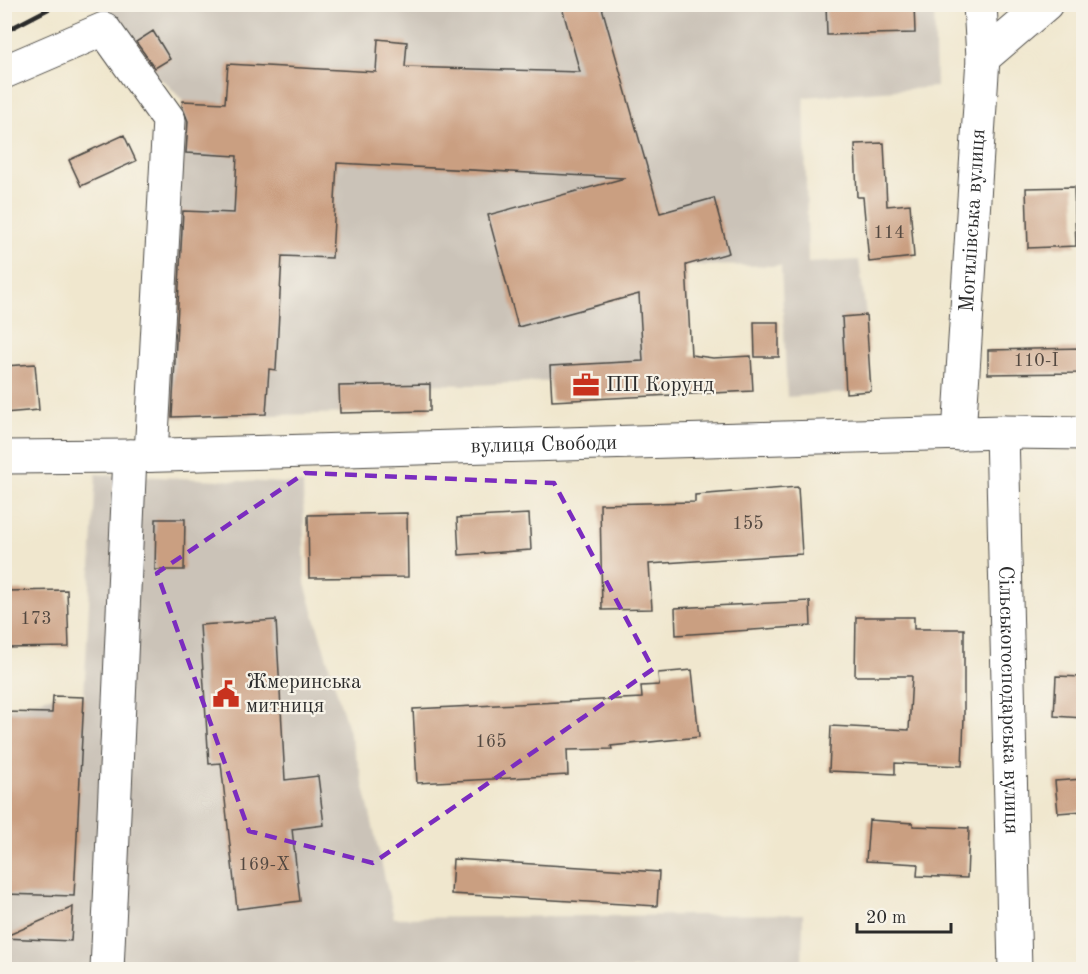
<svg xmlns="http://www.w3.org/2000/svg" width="1088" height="974" font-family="'Old Standard TT',serif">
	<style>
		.industrial { fill: #cbc3b8 }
		.building { fill: #ca9f81 }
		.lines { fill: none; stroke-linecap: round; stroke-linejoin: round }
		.minor-casing { stroke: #494743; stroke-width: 35 }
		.minor { stroke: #fff; stroke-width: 33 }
		.rail { stroke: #2b2b2b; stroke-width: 4.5 }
		.marked { fill: none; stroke: #7b2cbf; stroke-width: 4.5; stroke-dasharray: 12 8; stroke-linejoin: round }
		.labels { text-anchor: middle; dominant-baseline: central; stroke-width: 4.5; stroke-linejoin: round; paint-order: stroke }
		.number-label { font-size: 18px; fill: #534840 }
		.street-label { font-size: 21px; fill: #2b2b2b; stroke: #f7f3e8 }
		.poi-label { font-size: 21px; fill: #2b2b2b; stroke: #f7f3e8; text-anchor: start }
	</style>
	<rect width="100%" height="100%" fill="#f7f3e8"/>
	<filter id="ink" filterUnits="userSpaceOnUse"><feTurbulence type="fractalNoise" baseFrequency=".0167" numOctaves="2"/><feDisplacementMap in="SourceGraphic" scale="12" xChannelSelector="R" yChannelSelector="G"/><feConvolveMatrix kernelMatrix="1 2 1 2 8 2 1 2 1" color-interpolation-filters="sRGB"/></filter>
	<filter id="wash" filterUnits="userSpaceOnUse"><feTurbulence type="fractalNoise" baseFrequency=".008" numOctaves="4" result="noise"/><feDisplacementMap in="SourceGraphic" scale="24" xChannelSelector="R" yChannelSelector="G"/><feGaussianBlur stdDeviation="1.35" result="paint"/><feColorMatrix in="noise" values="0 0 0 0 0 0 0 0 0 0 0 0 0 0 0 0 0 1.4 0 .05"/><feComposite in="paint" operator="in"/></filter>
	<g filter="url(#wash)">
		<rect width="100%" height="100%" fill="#f0e7ce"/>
		<path class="industrial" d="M 102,5 L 934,5 L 936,87 L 804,97 L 808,263 L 859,260 L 866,315 L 871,391 L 787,397 L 781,266 L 686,265 L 693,394 L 552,401 L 550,381 L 475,385 L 430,384 L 430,411 L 166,418 L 183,101 L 165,82 L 147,73 Z
			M 96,474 L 303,484 L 305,584 L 360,770 L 394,918 L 803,914 L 802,969 L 5,970 L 5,710 L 53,696 L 84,697 Z"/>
		<g id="blocks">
			<path class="building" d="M 561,4 L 601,4 L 660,213 L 714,198 L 729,253 L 686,265 L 691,355 L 713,358 L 751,356 L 753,391 L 552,401 L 550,366 L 643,361 L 639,294 L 518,327 L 488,215 L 625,178 L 337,163 L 332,258 L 282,256 L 276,370 L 269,369 L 266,414 L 172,417 L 183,211 L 234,213 L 237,156 L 186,153 L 188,121 L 182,106 L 183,101 L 225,103 L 228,64 L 376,72 L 378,39 L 407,42 L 405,67 L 580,72 Z
				M 826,4 L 914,4 L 915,33 L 827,35 Z
				M 153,31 L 170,59 L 155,68 L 136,42 Z
				M 124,135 L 136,161 L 81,186 L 69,160 Z
				M 884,143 L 887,206 L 910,204 L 914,257 L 869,262 L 863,197 L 857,197 L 855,144 Z
				M 1074,187 L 1076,246 L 1028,248 L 1026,188 Z
				M 866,315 L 871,391 L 846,393 L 842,317 Z
				M 754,322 L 779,322 L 779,357 L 755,357 Z
				M 1083,348 L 1083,373 L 988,374 L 988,350 Z
				M 35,364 L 39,410 L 4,413 L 4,366 Z
				M 430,384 L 430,411 L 340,413 L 339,386 Z
				M 798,487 L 802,554 L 649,564 L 652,609 L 602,610 L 600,504 L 695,502 L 695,495 Z
				M 407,513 L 408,577 L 309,578 L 308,515 Z
				M 529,514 L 531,550 L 459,555 L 457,518 Z
				M 156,519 L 185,519 L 184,570 L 155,570 Z
				M 67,590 L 69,647 L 4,648 L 4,591 Z
				M 810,601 L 811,626 L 676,635 L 675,608 Z
				M 856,617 L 914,617 L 914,629 L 964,629 L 964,718 L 962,766 L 895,763 L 895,774 L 829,771 L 831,726 L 909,730 L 912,676 L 855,676 Z
				M 276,620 L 285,780 L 318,776 L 324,825 L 292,829 L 300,901 L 237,909 L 221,763 L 209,764 L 200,625 Z
				M 692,670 L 699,737 L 611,746 L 612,749 L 567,750 L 568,775 L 417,783 L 413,709 L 642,698 L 641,686 L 659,685 L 658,673 Z
				M 1056,676 L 1083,677 L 1083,718 L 1054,716 Z
				M 53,696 L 84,697 L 74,896 L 4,894 L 4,712 L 52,713 Z
				M 1083,779 L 1083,811 L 1058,813 L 1055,781 Z
				M 869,820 L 913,823 L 913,826 L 969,828 L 967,878 L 917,876 L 918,864 L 866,861 Z
				M 453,859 L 659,872 L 657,906 L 451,894 Z
				M 73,907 L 71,941 L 4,938 L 4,937 Z"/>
		</g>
	</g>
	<g filter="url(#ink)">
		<use href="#blocks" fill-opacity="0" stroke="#494743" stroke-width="1.5"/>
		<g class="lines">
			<defs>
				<g id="minor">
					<path d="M 983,58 L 1046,4"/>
					<path d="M 4,72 L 104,29 L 169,120 L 151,455"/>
					<path id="s1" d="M 1002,432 L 1015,970"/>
					<path id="s2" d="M 959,434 L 983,58 L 980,4"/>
					<path id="s3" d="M 4,457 L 130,456 L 1002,432 L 1084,433"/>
					<path d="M 107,970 L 130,456"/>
				</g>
			</defs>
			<use href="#minor" class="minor-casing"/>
			<use href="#minor" class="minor"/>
			<path class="rail" d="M 4,6 L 7,4
				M 4,32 L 58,4"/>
		</g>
	</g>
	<path class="marked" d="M 305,473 L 554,483 L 653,669 L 373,863 L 249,831 L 157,573 Z"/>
	<defs>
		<symbol id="office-bare" viewBox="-9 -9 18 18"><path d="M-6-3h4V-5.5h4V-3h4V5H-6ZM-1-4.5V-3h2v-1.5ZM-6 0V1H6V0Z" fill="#c8321e" stroke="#f7f3e8" stroke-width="2.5" paint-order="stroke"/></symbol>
		<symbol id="civic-bare" viewBox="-9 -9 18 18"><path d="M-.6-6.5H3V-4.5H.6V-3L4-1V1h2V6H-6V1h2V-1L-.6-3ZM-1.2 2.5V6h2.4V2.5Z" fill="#c8321e" stroke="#f7f3e8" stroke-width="2.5" paint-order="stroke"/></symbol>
	</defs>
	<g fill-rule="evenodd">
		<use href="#office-bare" x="567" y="366" width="38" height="38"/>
		<use href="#civic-bare" x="207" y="675" width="38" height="38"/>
	</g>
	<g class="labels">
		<g class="number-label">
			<text x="889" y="233">114</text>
			<text x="1036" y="361">110-І</text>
			<text x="748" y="524">155</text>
			<text x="36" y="619">173</text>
			<text x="491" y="742">165</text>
			<text x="264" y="865">169-Х</text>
		</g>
		<g class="street-label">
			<text stroke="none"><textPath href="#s2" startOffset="214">Могилівська вулиця</textPath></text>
			<text stroke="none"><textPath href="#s3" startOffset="540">вулиця Свободи</textPath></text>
			<text stroke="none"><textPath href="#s1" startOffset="268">Сільськогосподарська вулиця</textPath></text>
		</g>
		<g class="poi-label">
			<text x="606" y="385">ПП Корунд</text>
			<text x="246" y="682">Жмеринська<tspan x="246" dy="24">митниця</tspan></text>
		</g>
	</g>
	<rect width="1088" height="974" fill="none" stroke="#f7f3e8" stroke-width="24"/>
	<path d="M857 923v9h94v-9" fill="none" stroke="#2b2b2b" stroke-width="3"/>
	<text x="866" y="923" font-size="18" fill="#2b2b2b" stroke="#f7f3e8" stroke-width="4.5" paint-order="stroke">20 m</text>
</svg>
